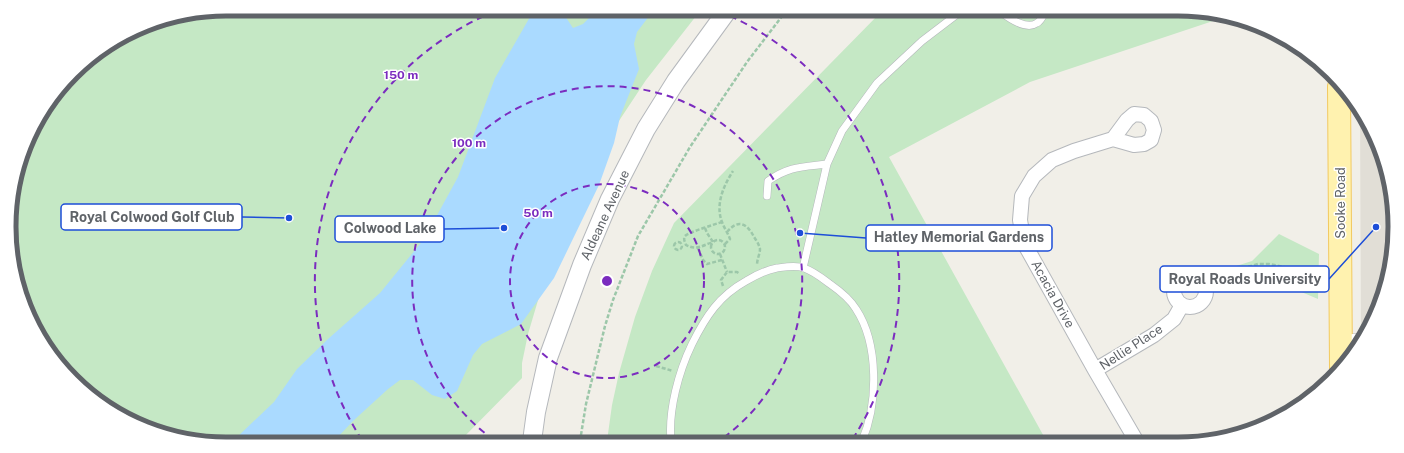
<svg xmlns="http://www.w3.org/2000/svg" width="1404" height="453" font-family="'Public Sans',sans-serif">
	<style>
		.education { fill: #e1ded6 }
		.green { fill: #c5e8c5 }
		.water { fill: #aadaff }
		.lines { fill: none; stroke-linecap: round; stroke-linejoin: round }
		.service-casing { stroke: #b5b8bc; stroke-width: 8 }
		.minor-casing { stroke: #b5b8bc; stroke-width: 16 }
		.tertiary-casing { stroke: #b5b8bc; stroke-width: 20 }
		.primary-casing { stroke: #f2c960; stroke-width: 24 }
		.path { stroke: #9cc7a9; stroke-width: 2.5; stroke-dasharray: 4 2; stroke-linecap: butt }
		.service { stroke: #fff; stroke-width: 7 }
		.minor { stroke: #fff; stroke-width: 14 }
		.tertiary { stroke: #fff; stroke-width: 18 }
		.primary { stroke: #fff2af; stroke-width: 22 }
		.ring { fill: none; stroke: #7b2cbf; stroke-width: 2; stroke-dasharray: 7 5 }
		.labels { text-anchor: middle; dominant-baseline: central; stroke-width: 3; stroke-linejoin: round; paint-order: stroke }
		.street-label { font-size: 13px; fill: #5f6368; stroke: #fff }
		.rim { fill: none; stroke: #5f6368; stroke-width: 5 }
		.centre { fill: #7b2cbf; stroke: #fff; stroke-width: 2 }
		.ring-label { font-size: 12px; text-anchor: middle; font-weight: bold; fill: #7b2cbf; stroke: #fff; stroke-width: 3; stroke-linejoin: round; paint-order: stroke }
		.leader { fill: none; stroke: #1d4ed8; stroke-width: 1.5 }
		.callout-dot { fill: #1d4ed8; stroke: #fff; stroke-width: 1.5 }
		.callout { fill: #fff; stroke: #1d4ed8; stroke-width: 1.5 }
		.callout-label { font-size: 14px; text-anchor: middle; font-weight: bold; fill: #5f6368 }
	</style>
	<rect width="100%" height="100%" fill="#f1efe8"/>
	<path class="education" d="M 1360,109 L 1391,184 L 1391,269 L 1366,335 L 1361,339 Z"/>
	<path class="green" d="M 227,9 L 700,11 L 646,80 L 605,142 L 547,270 L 528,334 L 522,363 L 522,378 L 461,440 L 184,440 L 106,407 L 46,348 L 16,283 L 11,198 L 32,130 L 83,63 L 143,25 Z
		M 881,12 L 1220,13 L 1228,16 L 1030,82 L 889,157 L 1047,442 L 607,441 L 612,405 L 619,373 L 635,317 L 652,271 L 674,223 Z
		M 1279,234 L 1319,254 L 1318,299 L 1254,272 L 1214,283 L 1211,274 L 1252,261 Z"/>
	<path class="water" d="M 534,10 L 561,10 L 573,28 L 583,24 L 596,11 L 653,11 L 637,32 L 634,44 L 639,69 L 620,117 L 614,143 L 599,185 L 554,278 L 521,324 L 482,344 L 473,355 L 457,391 L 445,399 L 432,395 L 413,380 L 400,380 L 388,389 L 353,421 L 335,440 L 234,440 L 274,402 L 297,369 L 328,339 L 380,293 L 424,239 L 458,177 L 495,78 Z"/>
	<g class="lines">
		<defs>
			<path id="service" d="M 1001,12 C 1010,19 1027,30 1037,23 C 1041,21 1043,16 1045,12
				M 767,196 L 768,181 C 789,166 802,167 827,164
				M 803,268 L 827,164 L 842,131 L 877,83 L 922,41 L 960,12
				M 1343,338 L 1365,337
				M 671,441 C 668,410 679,371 692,344 C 706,316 719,296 746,281 C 756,275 766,270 777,268 C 785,267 796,265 804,268 C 813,271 822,278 830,284 C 840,291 850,299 856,309 C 879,344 878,404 862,441"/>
			<path id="minor" d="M 1113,139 L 1127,120 L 1134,114 L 1144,115 L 1151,121 L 1154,130 L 1151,140 L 1144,144 L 1134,145 L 1113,139 L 1074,151 L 1052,160 L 1034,176 L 1022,196 L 1020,220 L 1024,243 L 1095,370 L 1137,442
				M1174 291a16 16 0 1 1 32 0a16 16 0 1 1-32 0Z
				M 1095,370 L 1154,335 L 1174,319 L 1182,305"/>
			<path id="tertiary" d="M 532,441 L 536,412 L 548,358 L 582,265 L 610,199 L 646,129 L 676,81 L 727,11"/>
			<path id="primary" d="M 1339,87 L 1341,368"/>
		</defs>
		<use href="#service" class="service-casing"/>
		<use href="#minor" class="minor-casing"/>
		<use href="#tertiary" class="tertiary-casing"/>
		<use href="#primary" class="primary-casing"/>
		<path class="path" d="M 705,228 L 707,233 L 713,242 C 703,245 697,251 686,245 C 685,242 683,239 685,236 C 689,232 716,224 722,222
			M 727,232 C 738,219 747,223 754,237 C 756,240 759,244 760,249 C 760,254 757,259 757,265
			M711 247a7 7 0 1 1 14 0a7 7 0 1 1-14 0Z
			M674 246a4 4 0 1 1 8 0a4 4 0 1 1-8 0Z
			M 725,244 L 730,239 C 728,233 724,228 722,222 C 715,204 724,185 733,171
			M 698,248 L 703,260 L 707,264 L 722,260
			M 720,254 L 727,272
			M 1203,282 L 1209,278 L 1258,264 L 1269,264 L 1324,275
			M 723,286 L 721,280 L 727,272 L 737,272 L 740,274
			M 656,366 L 673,371
			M 580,441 L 586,404 L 605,326 L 613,300 L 638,236 L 690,147 L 747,62 L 786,11"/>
		<use href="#service" class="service"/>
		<use href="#minor" class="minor"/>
		<use href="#tertiary" class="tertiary"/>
		<use href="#primary" class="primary"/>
	</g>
	<g class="ring">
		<circle cx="607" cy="281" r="97"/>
		<path d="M494 440A195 195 0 1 1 719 441"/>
		<path d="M362 440A292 292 0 0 1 498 10M719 11A292 292 0 0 1 852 440"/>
	</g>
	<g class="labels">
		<g class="street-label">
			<text transform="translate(1340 203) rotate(-90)">Sooke Road</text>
			<text transform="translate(605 215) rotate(-65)">Aldeane Avenue</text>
			<text transform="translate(1053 294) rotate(61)">Acacia Drive</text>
			<text transform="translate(1131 347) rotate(-33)">Nellie Place</text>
		</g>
	</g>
	<path d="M0 0H1404V453H0ZM226 16H1178A210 210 0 0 1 1388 226V227A210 210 0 0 1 1178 437H226A210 210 0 0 1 16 227V226A210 210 0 0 1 226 16Z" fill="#fff" fill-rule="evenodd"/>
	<path class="rim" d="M226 16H1178A210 210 0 0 1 1388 226V227A210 210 0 0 1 1178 437H226A210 210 0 0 1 16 227V226A210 210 0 0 1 226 16Z"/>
	<circle cx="607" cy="281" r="6" class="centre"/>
	<g class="ring-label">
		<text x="401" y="79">150 m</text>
		<text x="469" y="147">100 m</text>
		<text x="538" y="217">50 m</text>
	</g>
	<path class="leader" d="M289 218L242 217M504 228L444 229M800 233L866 238M1376 227L1329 279"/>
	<g class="callout-dot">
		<circle cx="289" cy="218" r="4"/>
		<circle cx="504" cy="228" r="4"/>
		<circle cx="800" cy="233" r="4"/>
		<circle cx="1376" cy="227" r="4"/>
	</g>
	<g class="callout">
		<rect x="61" y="204" width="181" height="26" rx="4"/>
		<rect x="335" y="216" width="109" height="26" rx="4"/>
		<rect x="866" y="225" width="186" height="26" rx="4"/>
		<rect x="1160" y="266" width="169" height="26" rx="4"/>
	</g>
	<g class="callout-label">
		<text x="152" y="222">Royal Colwood Golf Club</text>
		<text x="390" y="233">Colwood Lake</text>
		<text x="959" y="242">Hatley Memorial Gardens</text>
		<text x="1245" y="284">Royal Roads University</text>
	</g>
</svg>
